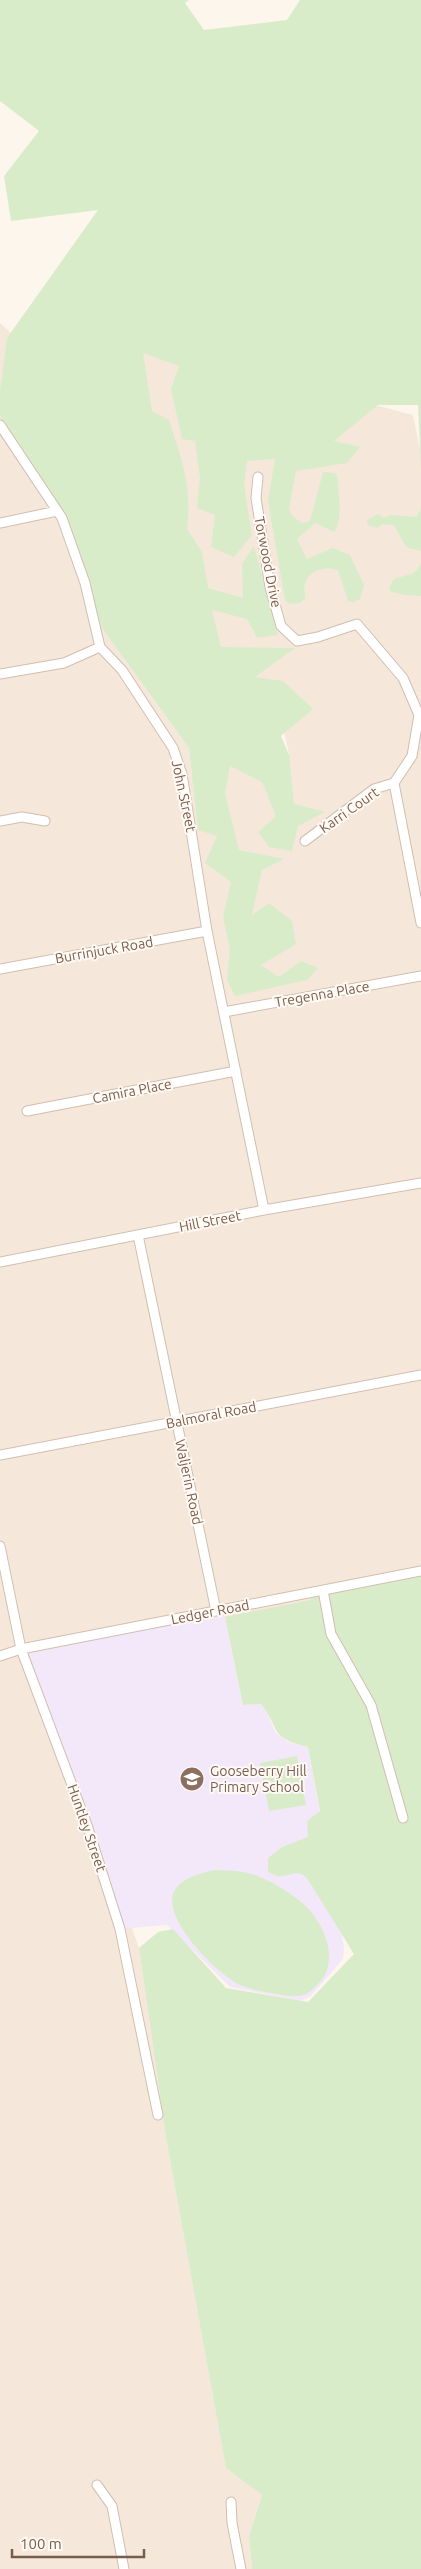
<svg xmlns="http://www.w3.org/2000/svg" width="421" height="2569" font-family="Ubuntu,sans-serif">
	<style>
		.residential { fill: #f5e8da }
		.education { fill: #f3e8fa }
		.green { fill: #d8ecc9 }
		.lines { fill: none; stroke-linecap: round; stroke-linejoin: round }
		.street-casing { stroke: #d1beb0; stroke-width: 11 }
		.street { stroke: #fff; stroke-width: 9 }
		.labels { text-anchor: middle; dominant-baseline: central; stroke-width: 4; stroke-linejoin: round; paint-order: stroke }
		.street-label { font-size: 14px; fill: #7a5c4d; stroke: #fffaf3 }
		.education-label { font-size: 14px; fill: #785e54; stroke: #fffaf3; text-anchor: start }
	</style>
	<rect width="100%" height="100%" fill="#fdf6ec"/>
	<path class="residential" d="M 0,323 L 22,343 L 0,410 Z
		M 129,339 L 413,415 L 421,454 L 421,1584 L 34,1654 L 139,1948 L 166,2138 L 226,2467 L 262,2495 L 249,2536 L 252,2569 L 0,2569 L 0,416 L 82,528 L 104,631 L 189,748 L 192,775 L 289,754 L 282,723 L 198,662 Z"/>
	<path class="education" d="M 221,1610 L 225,1617 L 243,1705 L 261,1704 L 267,1712 L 275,1732 L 288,1742 L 308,1747 L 344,1947 L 343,1959 L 311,1996 L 301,2001 L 230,1987 L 167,1925 L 120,1929 L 21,1649 Z"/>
	<path class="green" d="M 0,0 L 189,0 L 185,3 L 204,30 L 287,20 L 300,0 L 421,0 L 421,471 L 418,405 L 378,405 L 334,441 L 360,447 L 347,463 L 296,471 L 289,509 L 291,515 L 302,523 L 310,521 L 323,472 L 335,473 L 337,476 C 338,491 344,520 334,532 L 315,523 L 297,539 L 307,559 L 333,548 L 350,555 L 364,585 L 360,599 L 353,602 L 348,601 L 338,570 C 325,566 309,569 305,584 C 303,588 306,594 305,599 L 299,603 L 289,604 L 285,600 L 268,501 L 275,459 L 247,461 L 244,485 L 252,535 L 234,557 L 211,547 L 215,515 L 197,508 L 200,478 L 195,441 L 182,439 L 171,389 L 179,366 L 143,353 L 152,411 L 169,420 C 182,461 192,484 187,529 L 202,552 L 208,588 L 243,598 L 242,563 L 254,546 L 278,635 L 257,638 L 247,619 L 212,610 L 221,647 L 295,648 L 255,677 L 283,681 L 313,709 L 281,736 L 289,755 L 294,804 L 325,812 L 298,826 L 292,851 L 269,847 L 258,832 L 276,816 L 262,782 L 230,766 L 225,794 L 239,850 L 284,859 L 262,870 L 252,915 L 269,903 L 292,921 L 296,944 L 261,965 L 279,977 L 301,961 L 318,968 L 307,980 L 235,996 L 227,980 L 230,949 L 223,917 L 231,882 L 205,863 L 217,836 L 198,830 L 189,748 L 104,631 L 96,613 L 66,522 L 0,416 L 0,390 L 7,338 L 98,210 L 11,221 L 4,176 L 39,131 L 0,101 Z
		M 421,507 L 421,551 C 417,549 413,550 409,548 C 402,544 399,531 393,525 L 383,524 L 377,528 L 368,525 L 367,520 L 378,514 L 384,518 L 391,515 L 417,517 Z
		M 421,564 L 421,596 C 410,595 400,595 390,591 L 389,587 L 394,579 L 414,573 Z
		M 421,1571 L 421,2569 L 252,2569 L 249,2536 L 262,2495 L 226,2468 L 166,2138 L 139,1948 L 158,1932 L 173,1929 L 226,1988 L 308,2002 L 354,1954 L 307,1878 C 293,1865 284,1885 268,1871 L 268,1858 L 282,1847 L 308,1837 L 307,1821 L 320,1811 L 308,1747 C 268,1737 282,1731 261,1704 L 243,1705 L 225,1617 L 311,1600 L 309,1593 Z
		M 297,1756 L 306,1805 L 269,1811 L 260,1763 Z
		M 214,1870 C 227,1871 242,1870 255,1875 C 271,1881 288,1891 301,1902 C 322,1919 341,1958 320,1982 C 314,1988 309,1995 299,1996 C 286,1997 251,1990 240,1985 C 217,1974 165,1922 173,1894 C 179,1878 199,1874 214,1870 Z"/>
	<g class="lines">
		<defs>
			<path id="street" d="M 0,425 L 62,518 L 85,583 L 100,647 L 122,670 L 173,748 L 182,774 L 207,931 L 264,1210
				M 258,477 L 256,498 L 270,587 L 281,626 L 297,641 L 318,637 L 357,624 L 403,678 L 419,715 L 412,756 L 394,783 L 421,923
				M 0,523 L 57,511
				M 0,674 L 64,663 L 100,647
				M 0,821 L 22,817 L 45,821
				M 305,841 L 374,789 L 394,783
				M 0,969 L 207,931
				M 224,1012 L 421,976
				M 27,1111 L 236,1071
				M 138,1235 L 216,1611
				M 0,1262 L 264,1210 L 421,1183
				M 0,1455 L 421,1375
				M 0,1546 L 21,1649 L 87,1825 L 120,1929 L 158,2115
				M 323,1590 L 331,1634 L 371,1705 L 403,1818
				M 0,1656 L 21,1649 L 421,1571
				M 97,2485 L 112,2506 L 124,2569
				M 231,2502 L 232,2523 L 241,2569"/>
		</defs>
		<use href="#street" class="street-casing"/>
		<use href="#street" class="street"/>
	</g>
	<defs>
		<symbol id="school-disc" viewBox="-11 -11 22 22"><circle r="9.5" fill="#8d6e63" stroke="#fffaf3"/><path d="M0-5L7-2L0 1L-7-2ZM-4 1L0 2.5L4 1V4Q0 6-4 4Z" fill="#fff"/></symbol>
	</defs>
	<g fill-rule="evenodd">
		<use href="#school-disc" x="178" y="1765" width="28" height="28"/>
	</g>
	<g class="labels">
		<g class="street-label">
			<text transform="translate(268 562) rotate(79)">Torwood Drive</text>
			<text transform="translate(184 796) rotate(78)">John Street</text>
			<text transform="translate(349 810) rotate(-35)">Karri Court</text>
			<text transform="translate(104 950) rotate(-10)">Burrinjuck Road</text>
			<text transform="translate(322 994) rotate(-10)">Tregenna Place</text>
			<text transform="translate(132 1091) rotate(-11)">Camira Place</text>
			<text transform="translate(210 1221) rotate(-11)">Hill Street</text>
			<text transform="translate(211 1415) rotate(-11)">Balmoral Road</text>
			<text transform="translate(189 1482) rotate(78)">Waljerin Road</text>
			<text transform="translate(210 1612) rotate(-11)">Ledger Road</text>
			<text transform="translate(87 1828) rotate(71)">Huntley Street</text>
		</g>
		<g class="education-label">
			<text x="210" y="1771">Gooseberry Hill<tspan x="210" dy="16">Primary School</tspan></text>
		</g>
	</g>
	<path d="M12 2549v8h132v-8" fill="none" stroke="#7a5c4d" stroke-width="2.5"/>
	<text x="20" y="2549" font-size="15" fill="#7a5c4d" stroke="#fffaf3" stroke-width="4" paint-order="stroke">100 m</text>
</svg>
